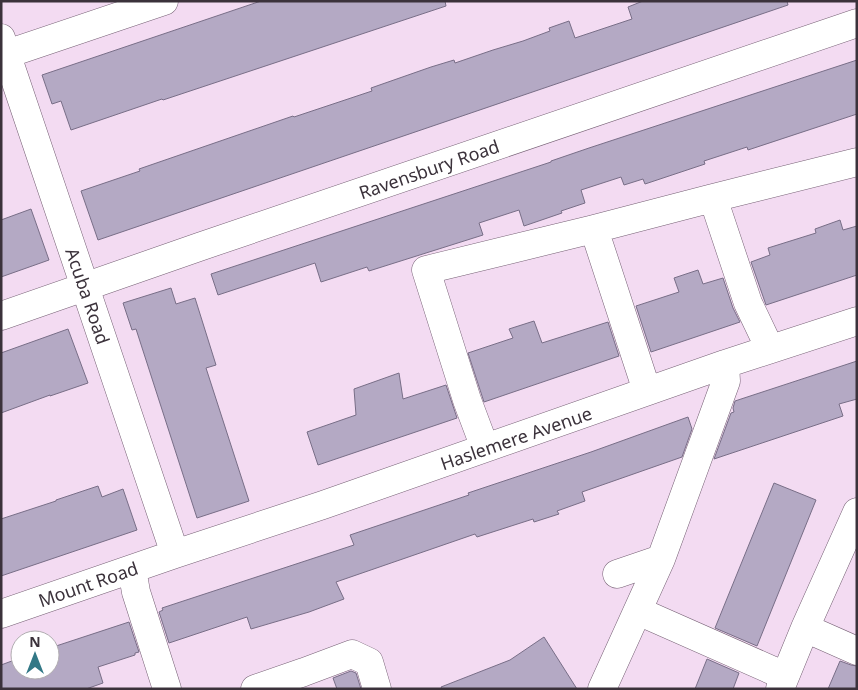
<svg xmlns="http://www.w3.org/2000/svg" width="858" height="690" font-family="'Noto Sans',sans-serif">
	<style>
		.building { fill: #b4a9c4; stroke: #786e87 }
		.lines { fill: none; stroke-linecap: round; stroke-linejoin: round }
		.minor-casing { stroke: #766175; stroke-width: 29 }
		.minor { stroke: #fff; stroke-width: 28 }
		.labels { text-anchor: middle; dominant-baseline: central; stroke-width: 4; stroke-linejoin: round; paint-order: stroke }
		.street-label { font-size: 18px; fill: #3b323b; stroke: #fff }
	</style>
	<rect width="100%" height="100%" fill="#f3dbf2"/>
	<path class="building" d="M 261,1 L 445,1 L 446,6 L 163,100 L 162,99 L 71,130 L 61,101 L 52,104 L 42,75 Z
		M 643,1 L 787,1 L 788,5 L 98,240 L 81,191 L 140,171 L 139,169 L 293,116 L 294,117 L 372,91 L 371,88 L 431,67 L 454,60 L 455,63 L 493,50 L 523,41 L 550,31 L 549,28 L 569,21 L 575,38 L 632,19 L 628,7 Z
		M 857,60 L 857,114 L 748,150 L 747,147 L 704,161 L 705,164 L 645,184 L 643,179 L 624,185 L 621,177 L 581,190 L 585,203 L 561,211 L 562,213 L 524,226 L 519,210 L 479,223 L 483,235 L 369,271 L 367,267 L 321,282 L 315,263 L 218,295 L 211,274 L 551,162 L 551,161 L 589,148 Z
		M 31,209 L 49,260 L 1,277 L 1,220 Z
		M 840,220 L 843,230 L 857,226 L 857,275 L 766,305 L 751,262 L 770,255 L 768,248 L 816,233 L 815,229 Z
		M 698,270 L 703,284 L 723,278 L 733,308 L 740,322 L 651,352 L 636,306 L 679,292 L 674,278 Z
		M 171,288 L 176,304 L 195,298 L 216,365 L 206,368 L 249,501 L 197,518 L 136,329 L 132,330 L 123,303 Z
		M 534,321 L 542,343 L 608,322 L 619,356 L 484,402 L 468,353 L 513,338 L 509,329 Z
		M 68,329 L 88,383 L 50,396 L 50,395 L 1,413 L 1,353 Z
		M 857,361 L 857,399 L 839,404 L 843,416 L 714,459 L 731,413 L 734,412 L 733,408 L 735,401 Z
		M 399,373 L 403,399 L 446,385 L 457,418 L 318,465 L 307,432 L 356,415 L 354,389 Z
		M 688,417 L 692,429 L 682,457 L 582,492 L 585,501 L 557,511 L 559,514 L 534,522 L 533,519 L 477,537 L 475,534 L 336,582 L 344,599 L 309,612 L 251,629 L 247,617 L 169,643 L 159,612 L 163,610 L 162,608 L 354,545 L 350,535 L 469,495 L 468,493 L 591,452 Z
		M 774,483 L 816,500 L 757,646 L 715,628 Z
		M 98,486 L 102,497 L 123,489 L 137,530 L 1,576 L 1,519 L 56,501 L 56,500 Z
		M 129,622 L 139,652 L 135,653 L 135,655 L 98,667 L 103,683 L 86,689 L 1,689 L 1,665 L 20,658 L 20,670 L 50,670 L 50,648 Z
		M 544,637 L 577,689 L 442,689 L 441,687 L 510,660 Z
		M 707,659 L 739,673 L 733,689 L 695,689 Z
		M 840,661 L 851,665 L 857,666 L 857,689 L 828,689 Z
		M 351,671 L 356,673 L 361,689 L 337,689 L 333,678 Z"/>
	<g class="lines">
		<defs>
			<path id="minor" d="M 1,38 L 175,554
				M 1,56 L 164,1
				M 1,316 L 199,247 L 857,23
				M 770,349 L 748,303 L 713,198 L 857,162
				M 647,391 L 594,229 L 713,198
				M 485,448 L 467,400 L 426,270 L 594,229
				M 132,569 L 136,592 L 167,689
				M 617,574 L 661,559 L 726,381 L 725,364
				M 638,611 L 785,676
				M 1,614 L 175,554 L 323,505 L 725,364 L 857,321
				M 805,628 L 857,651
				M 255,689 L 304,672 L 352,654 L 369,662 L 377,689
				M 602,689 L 661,559
				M 780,689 L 805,628 L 857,512"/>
		</defs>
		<use href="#minor" class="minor-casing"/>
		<use href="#minor" class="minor"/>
	</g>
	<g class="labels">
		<g class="street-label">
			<text transform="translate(429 169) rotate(-19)">Ravensbury Road</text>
			<text transform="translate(88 296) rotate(71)">Acuba Road</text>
			<text transform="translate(516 438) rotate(-19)">Haslemere Avenue</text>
			<text transform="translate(88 584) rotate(-19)">Mount Road</text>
		</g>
	</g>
	<rect width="858" height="690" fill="none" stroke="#3b323b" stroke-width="5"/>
	<g transform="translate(35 655)"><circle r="24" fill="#ffffff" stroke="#b1adb1"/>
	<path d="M0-4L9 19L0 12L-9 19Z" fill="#327886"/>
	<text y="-8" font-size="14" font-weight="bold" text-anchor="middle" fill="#3b323b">N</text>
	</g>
</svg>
